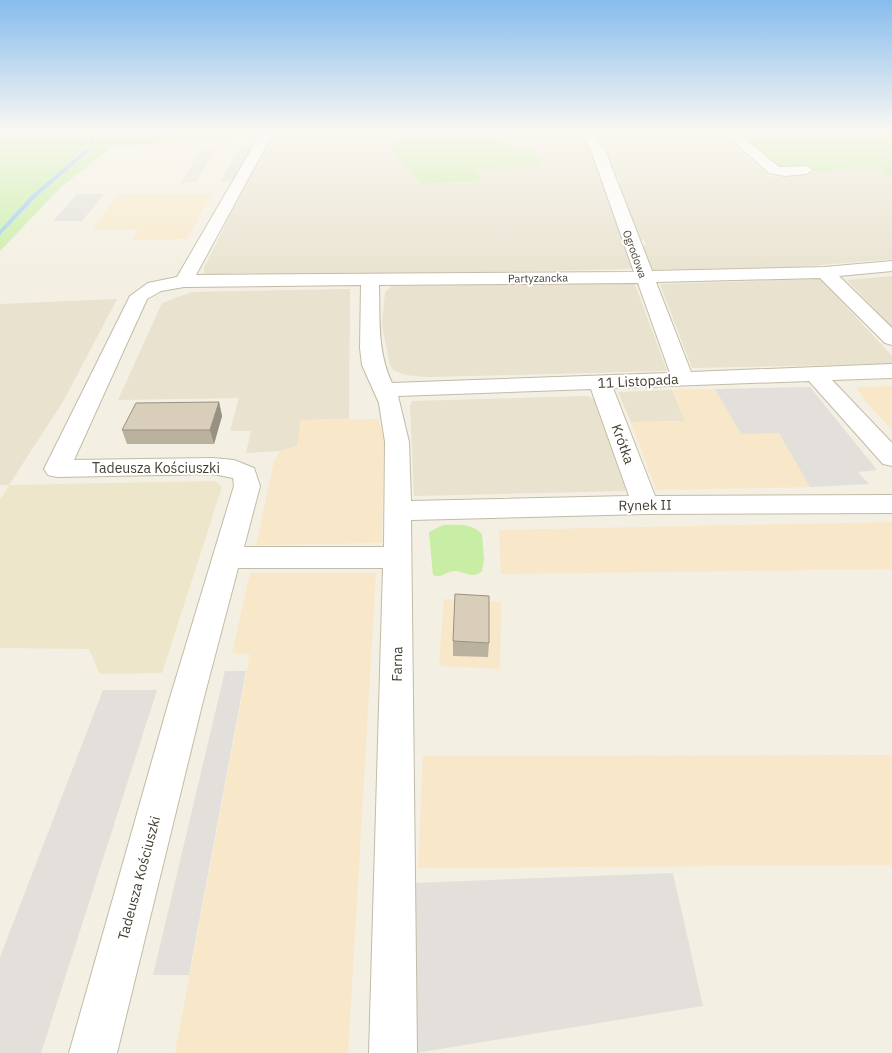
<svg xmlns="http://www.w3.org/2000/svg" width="892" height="1053" font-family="'IBM Plex Sans',sans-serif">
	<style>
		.residential { fill: #e8e2cf }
		.commercial { fill: #f8e8c9 }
		.education { fill: #eee6ca }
		.green { fill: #c8eda5 }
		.parking { fill: #e3e0db }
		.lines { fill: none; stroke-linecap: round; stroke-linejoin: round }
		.stream { fill: #96c9f8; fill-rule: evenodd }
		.minor-casing { stroke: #c2bba6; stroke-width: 2 }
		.minor { fill: #fff; fill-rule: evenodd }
		.wall { fill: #bbb19f }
		.shaded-wall { fill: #989082 }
		.building { fill: #d9ceb9; stroke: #989082 }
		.labels { text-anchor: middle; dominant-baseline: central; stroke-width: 4; stroke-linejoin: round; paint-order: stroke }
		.far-street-label { font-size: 11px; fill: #453f32; stroke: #fff }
		.street-label { font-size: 14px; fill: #453f32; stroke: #fff }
	</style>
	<rect width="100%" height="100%" fill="#f3efe2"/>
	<path class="residential" d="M 277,131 L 388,131 L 401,142 L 385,145 L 422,184 L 480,181 L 474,169 L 511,150 L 495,133 L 579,131 L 593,156 L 633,269 L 329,275 L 204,274 L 204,268 L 240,195 L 260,155 Z
		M 592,131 L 718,131 L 771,177 L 872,165 L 892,178 L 892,259 L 796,267 L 651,270 L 641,245 L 646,245 L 644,240 L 639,239 L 618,183 L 621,182 L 620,178 L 615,176 L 599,140 Z
		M 792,131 L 843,131 L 847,133 L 802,137 Z
		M 892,276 L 892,328 L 847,280 Z
		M 821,279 L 892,356 L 892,364 L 692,368 L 660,284 Z
		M 632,283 L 636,287 L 667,371 L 426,377 L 405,375 L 393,370 L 390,365 L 382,325 L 385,292 L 392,286 Z
		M 350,289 L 349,419 L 301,420 L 297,446 L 280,451 L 246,453 L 251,431 L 230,431 L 239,398 L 118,400 L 162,303 L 192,292 Z
		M 117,299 L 64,400 L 9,485 L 0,485 L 0,304 Z
		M 672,390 L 685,421 L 631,422 L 618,392 Z
		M 587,396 L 596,400 L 626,491 L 414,496 L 410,405 L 412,401 Z"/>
	<path class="commercial" d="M 212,193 L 187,239 L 132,240 L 138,229 L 96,230 L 94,227 L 117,195 Z
		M 892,386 L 892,430 L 866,402 L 856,387 Z
		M 715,389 L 741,434 L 779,433 L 810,487 L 656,490 L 631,422 L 685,421 L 672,390 Z
		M 378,419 L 384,437 L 382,543 L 256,545 L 274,461 L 280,451 L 297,446 L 301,420 Z
		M 892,522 L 892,569 L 501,574 L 499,530 Z
		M 250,573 L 376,573 L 348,1053 L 175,1053 L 250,654 L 232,653 Z
		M 444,599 L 501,602 L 500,669 L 439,666 Z
		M 892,755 L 892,865 L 418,868 L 423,756 Z"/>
	<path class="education" d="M 215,481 L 222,487 L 162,673 L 100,674 L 89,649 L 0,648 L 0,500 L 9,485 Z"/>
	<path class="green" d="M 0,131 L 256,131 L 251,136 L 112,147 L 60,188 L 0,251 Z
		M 388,131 L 534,131 L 496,133 L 511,150 L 534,148 L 540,165 L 475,169 L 480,181 L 422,184 L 385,144 L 401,142 Z
		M 733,131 L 792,131 L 802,137 L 846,133 L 843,131 L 892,131 L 892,178 L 872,165 L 818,173 C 803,162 789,172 773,164 C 758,155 746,140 733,131 Z
		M 443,525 C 458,525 470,523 482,534 L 484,559 L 482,571 C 472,580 465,571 455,571 C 447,571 441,579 433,575 L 429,532 Z"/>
	<path class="parking" d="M 239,148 L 252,148 L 235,181 L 221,181 Z
		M 201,150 L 215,150 L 196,182 L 181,183 Z
		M 77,194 L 104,194 L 82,221 L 53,221 Z
		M 810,387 L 877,470 L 858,472 L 869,484 L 810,487 L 779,433 L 741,434 L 715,389 Z
		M 225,671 L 246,671 L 189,975 L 153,975 Z
		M 103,690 L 157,690 L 41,1053 L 0,1053 L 0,957 Z
		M 673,873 L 703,1006 L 416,1053 L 414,883 Z"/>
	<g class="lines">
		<path class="stream" d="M 93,131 L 97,131 L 94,143 L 92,144 L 90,143 Z
			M 86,149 L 90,150 L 35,198 L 0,235 L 0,230 L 31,196 Z"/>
		<defs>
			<path id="minor" d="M 262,131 L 274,131 L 196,275 L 634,272 L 591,150 L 578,131 L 590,131 L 605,150 L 652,271 L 825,267 L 892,261 L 892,271 L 839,276 L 892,328 L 892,345 L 885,343 L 820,278 L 656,282 L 691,372 L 892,364 L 892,378 L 832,380 L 892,443 L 892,466 L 883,464 L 809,381 L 613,388 L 655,496 L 892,495 L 892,513 L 645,514 L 411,520 L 417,1053 L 369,1053 L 383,568 L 238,568 L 203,701 L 117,1053 L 69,1053 L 169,701 L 234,486 L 233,478 L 213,474 L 57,477 L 48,475 L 44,469 L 130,296 L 148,283 L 177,277 ZM 638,283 L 670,373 L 392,383 C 377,351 380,319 379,285 ZM 361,285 L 360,348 L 362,365 L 379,403 L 385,442 L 384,547 L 244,547 L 260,486 L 254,468 L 234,460 L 213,458 L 74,460 L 147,299 L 161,291 L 184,287 ZM 591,389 L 629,496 L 411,501 L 409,442 L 398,396 Z
				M 722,131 L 735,131 L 779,167 L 806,166 L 813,170 L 806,174 L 785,176 L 769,173 Z"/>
		</defs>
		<use href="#minor" class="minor-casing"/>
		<use href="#minor" class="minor"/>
	</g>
	<path class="wall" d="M 219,402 L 222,416 L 214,444 L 127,444 L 122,430 Z
		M 453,641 L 489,643 L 488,657 L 453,656 Z"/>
	<path class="shaded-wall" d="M 219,402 L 222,416 L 214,444 L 210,430 Z"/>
	<path class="building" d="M 219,402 L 210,430 L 122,430 L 136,403 Z
		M 455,594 L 489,596 L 489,643 L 453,641 Z"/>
	<linearGradient id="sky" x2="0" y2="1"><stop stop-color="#87bcee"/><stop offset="0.47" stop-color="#faf8f2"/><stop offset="1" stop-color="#faf8f2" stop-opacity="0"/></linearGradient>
	<rect width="892" height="278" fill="url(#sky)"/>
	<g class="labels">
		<g class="far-street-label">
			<text transform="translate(635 254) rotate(70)">Ogrodowa</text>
			<text transform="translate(538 278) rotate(-1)">Partyzancka</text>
		</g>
		<g class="street-label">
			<text transform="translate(638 381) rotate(-3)">11 Listopada</text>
			<text transform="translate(623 444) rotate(70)">Krótka</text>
			<text x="156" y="468">Tadeusza Kościuszki</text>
			<text transform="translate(645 505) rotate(-1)">Rynek II</text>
			<text transform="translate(397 664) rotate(-89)">Farna</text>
			<text transform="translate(139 878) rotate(-75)">Tadeusza Kościuszki</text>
		</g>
	</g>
</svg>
